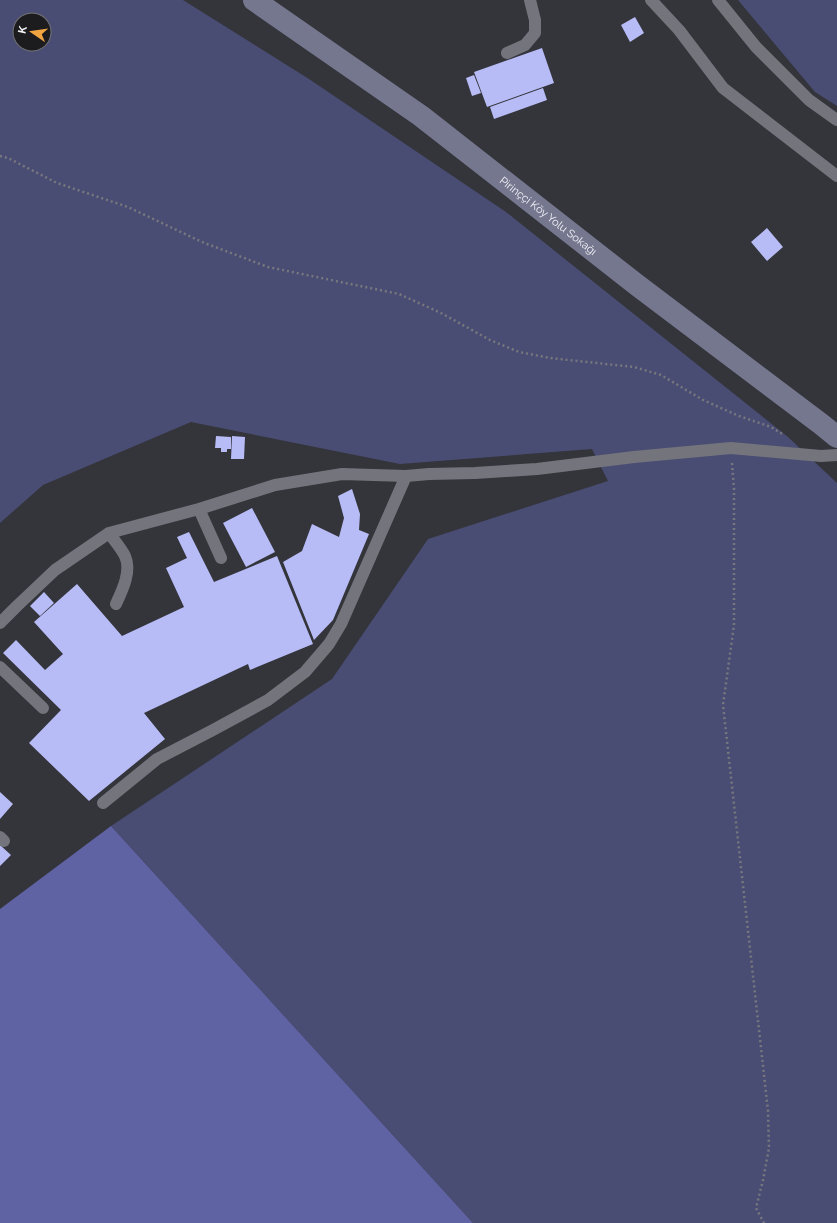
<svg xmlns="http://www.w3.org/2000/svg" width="837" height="1223" font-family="Raleway,sans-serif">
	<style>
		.green { fill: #4a4d73; fill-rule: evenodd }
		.forest { fill: #5f62a3 }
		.building { fill: #b7bcf6 }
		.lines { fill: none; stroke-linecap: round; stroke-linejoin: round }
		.path { stroke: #77787e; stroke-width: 2.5; stroke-dasharray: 2 3; stroke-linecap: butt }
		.service { stroke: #74757c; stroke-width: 12 }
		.secondary { stroke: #75778f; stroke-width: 22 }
		.labels { text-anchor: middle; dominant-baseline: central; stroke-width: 4; stroke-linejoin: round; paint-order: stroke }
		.street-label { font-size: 11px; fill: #f2f3f7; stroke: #1c1c1f }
	</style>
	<rect width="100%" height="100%" fill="#34343b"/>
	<path class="green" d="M 0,0 L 183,0 L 309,79 L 506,212 L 788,437 L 837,483 L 837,1223 L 473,1223 L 111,826 L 332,679 L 428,539 L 608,481 L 592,449 L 400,464 L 191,422 L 43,485 L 0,523 ZM 20,20 L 44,20 L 44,44 L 20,44 Z
		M 738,0 L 837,0 L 837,106 L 815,92 Z"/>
	<path class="forest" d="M 111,826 L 473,1223 L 0,1223 L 0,909 Z"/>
	<path class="building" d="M 635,17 L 644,33 L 630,42 L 621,25 Z
		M 542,48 L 554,83 L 487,107 L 474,72 Z
		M 474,75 L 481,93 L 472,96 L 466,78 Z
		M 543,88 L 547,100 L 494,119 L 490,107 Z
		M 767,228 L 783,247 L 767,261 L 751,242 Z
		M 216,436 L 231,437 L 231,449 L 227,449 L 227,452 L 221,452 L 221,448 L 215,448 Z
		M 232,436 L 245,437 L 244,459 L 231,459 Z
		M 352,489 L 360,514 L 359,530 L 369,534 L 333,620 L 314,640 L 283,562 L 302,551 L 312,524 L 339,537 L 344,518 L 338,496 Z
		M 252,508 L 275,552 L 246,567 L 223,523 Z
		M 189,532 L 214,582 L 277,556 L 313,644 L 250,670 L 248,664 L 144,713 L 165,739 L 89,801 L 29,743 L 61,710 L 3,653 L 16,640 L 45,670 L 63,654 L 34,622 L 77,584 L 122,636 L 184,607 L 166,568 L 187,558 L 177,537 Z
		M 44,592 L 54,603 L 40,616 L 30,606 Z
		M 0,792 L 13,804 L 0,819 Z
		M 0,845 L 11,855 L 0,866 Z"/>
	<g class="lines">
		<path class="path" d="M 0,156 L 8,158 L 57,183 L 128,207 L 202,242 L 268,267 L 399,294 L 441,313 L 490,340 L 519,352 L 550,358 L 634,367 L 661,375 L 703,400 L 739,416 L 771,427 L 784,435
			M 732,463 L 734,489 L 734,625 L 723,705 L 768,1111 L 769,1148 L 763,1180 L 756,1208 L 764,1223"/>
		<path class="service" d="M 651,0 L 679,30 L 723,88 L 837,176
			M 718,0 L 756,47 L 809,100 L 837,120
			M 507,53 L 525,45 L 535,33 L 535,20 L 530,0
			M 199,509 L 221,558
			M 109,533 C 114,540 121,548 125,556 C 132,571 122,591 116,604
			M 0,623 L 17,606 L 55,570 L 109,533 L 199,509 L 275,485 L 342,474 L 406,476 L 429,474 L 475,473 L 537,469 L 634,457 L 731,448 L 821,456 L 837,455
			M 0,667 L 43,708
			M 103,803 L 157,759 L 213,730 L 268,700 L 305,672 L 329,644 L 341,624 L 406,476
			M 0,837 L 4,841"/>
		<path class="secondary" id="s1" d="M 254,0 L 421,116 L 637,285 L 821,424 L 837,437"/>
	</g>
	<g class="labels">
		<g class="street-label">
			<text stroke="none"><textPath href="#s1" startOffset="365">Pirinççi Köy Yolu Sokağı</textPath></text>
		</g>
	</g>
	<g transform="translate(32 32) rotate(283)"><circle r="19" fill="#1c1c1f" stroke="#727275"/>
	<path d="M0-3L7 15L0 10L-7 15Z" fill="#f1a540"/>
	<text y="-6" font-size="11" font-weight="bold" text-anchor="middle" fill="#f2f3f7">K</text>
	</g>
</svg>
